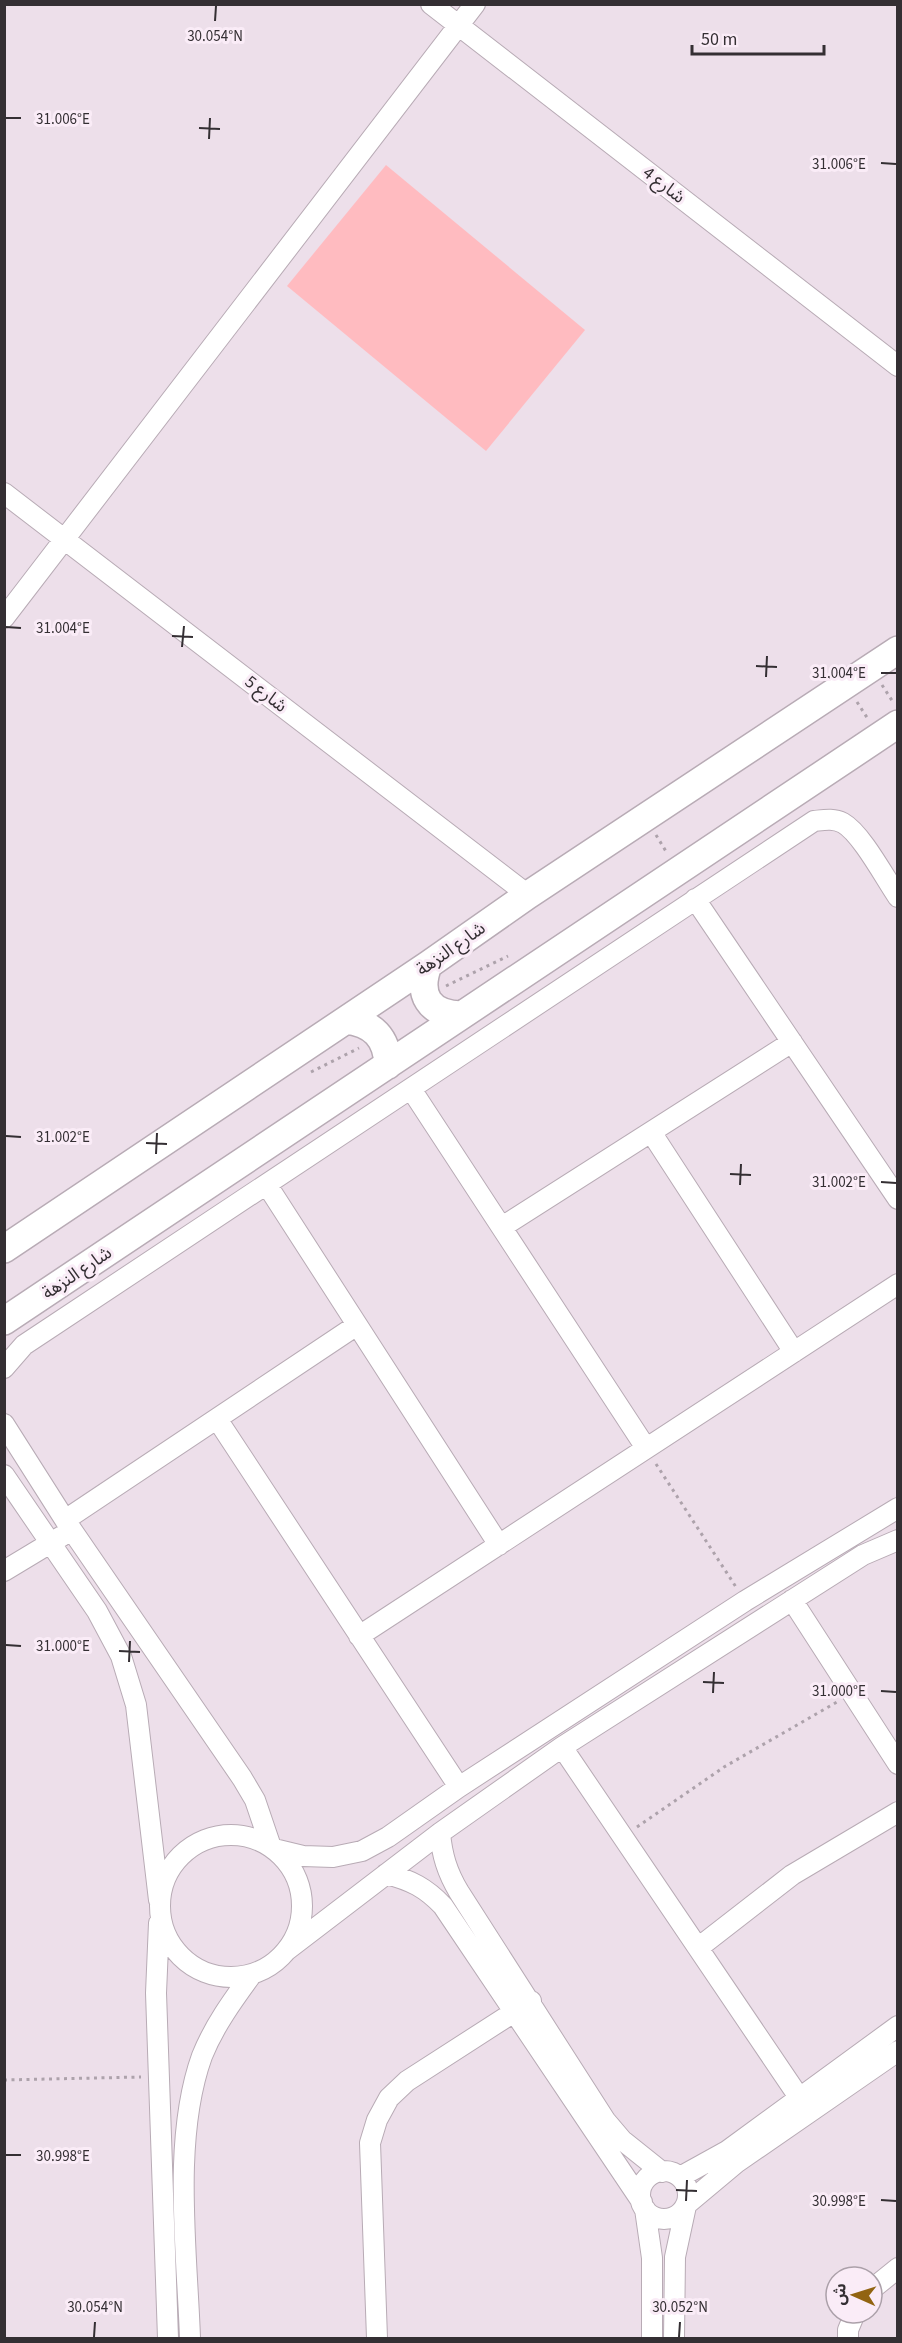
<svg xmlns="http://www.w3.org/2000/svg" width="902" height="2343" font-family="'Source Sans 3','Noto Sans Arabic',sans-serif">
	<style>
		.green { fill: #ffbbc0 }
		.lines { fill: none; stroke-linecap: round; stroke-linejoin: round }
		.minor-casing { stroke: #b8abb5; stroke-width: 22 }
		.secondary-casing { stroke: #b8abb5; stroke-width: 30 }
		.path { stroke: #ada2ab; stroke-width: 3; stroke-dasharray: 3 4.5; stroke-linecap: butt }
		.minor { stroke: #fff; stroke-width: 20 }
		.secondary { stroke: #fff; stroke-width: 27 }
		.ticks { fill: none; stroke: #342f33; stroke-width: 2 }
		.labels { text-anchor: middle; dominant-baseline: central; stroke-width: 6; stroke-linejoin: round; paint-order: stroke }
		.street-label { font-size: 18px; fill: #342f33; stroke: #faecf7 }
		.ticks-label { font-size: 15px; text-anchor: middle; fill: #342f33; stroke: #faecf7; stroke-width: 6; stroke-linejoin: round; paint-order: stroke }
	</style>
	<rect width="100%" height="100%" fill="#eddfea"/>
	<path class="green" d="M 386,165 L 585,330 L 486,451 L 287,286 Z"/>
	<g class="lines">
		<defs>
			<path id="minor" d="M 431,4 L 898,366
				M 4,493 L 528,895
				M 4,618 L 475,4
				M 695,899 L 898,1199
				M 411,1089 L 646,1448
				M 651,1132 L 794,1352
				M 267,1185 L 499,1545
				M 502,1227 L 792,1042
				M 4,1368 L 24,1345 L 814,821 C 824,820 833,818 843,823 C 861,833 885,878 898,897
				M 217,1419 L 459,1787
				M 4,1424 L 65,1520 L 242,1778 L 255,1800 L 271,1847
				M 4,1475 L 97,1611 L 121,1656 L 136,1705 L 159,1900
				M 65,1520 L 357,1325
				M 4,1571 L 62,1536
				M 792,1600 L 898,1764
				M 359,1636 L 898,1284
				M 562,1747 L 809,2112
				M 440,1833 C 442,1855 447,1872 459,1892 L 605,2120 L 622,2140 L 662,2172
				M160 1906a71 71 0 1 1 142 0a71 71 0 1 1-142 0Z
				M 274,1849 L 303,1856 L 333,1857 L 362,1851 L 388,1837 L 459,1787 L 745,1601 L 898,1508
				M 386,1874 C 411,1880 426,1888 443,1906 L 642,2202
				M 159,1923 L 156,1993 L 168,2338
				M 698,1948 L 792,1875 L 898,1812
				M 287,1950 L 440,1833 L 562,1747 L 863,1555 L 898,1540
				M640 2195a24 24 0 1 1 48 0a24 24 0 1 1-48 0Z
				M 680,2177 L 727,2151 L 898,2026
				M 687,2204 L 736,2163 L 898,2051
				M 645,2209 L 652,2258 L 652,2338
				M 872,2289 L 898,2268
				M 190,2338 C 187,2251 172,2139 202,2056 C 214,2026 233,2000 252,1974
				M 377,2338 L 370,2143 L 377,2120 L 389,2098 L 407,2081 L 531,2001
				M 674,2338 L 675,2257 L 686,2206
				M 848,2338 L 848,2330 L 855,2313"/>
			<path id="secondary" d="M 428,965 C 417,995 429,1014 461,1015
				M 346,1020 C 373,1023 387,1038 388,1065
				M 4,1249 L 428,965 L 528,895 L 898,650
				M 4,1321 L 898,724"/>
		</defs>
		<use href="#minor" class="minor-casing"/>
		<use href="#secondary" class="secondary-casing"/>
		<path class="path" d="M 882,685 L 893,702
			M 857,702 L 868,719
			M 656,835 L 667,853
			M 446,986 L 508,956
			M 311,1072 L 359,1048
			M 656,1464 L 736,1587
			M 637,1827 L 724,1767 L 837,1702
			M 4,2080 L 141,2077"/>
		<use href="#minor" class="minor"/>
		<use href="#secondary" class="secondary"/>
	</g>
	<path class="ticks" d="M 215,21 L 216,6M 6,118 L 21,118M 199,128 L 220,129M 209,139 L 210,118M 881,163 L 896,164M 6,627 L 21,628M 172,636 L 193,637M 182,647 L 184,626M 756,666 L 777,667M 881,673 L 896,673M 766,677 L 767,656M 6,1136 L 21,1137M 146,1143 L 167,1144M 156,1154 L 157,1133M 730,1174 L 751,1175M 881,1182 L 896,1183M 740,1185 L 741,1164M 6,1645 L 21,1646M 119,1651 L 140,1652M 129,1662 L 130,1641M 703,1682 L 724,1683M 881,1691 L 896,1692M 713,1693 L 714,1672M 6,2155 L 21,2155M 676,2190 L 697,2191M 881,2200 L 896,2201M 686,2201 L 687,2180M 94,2337 L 95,2322M 679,2337 L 680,2322"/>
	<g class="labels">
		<g class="street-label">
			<text transform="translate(664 185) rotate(38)">شارع 4</text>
			<text transform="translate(266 694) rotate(38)">شارع 5</text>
			<text transform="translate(451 949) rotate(-35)">شارع النزهة</text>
			<text transform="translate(77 1273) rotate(-34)">شارع النزهة</text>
		</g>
	</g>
	<g class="ticks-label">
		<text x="215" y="41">30.054°N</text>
		<text x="63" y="124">31.006°E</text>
		<text x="839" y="169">31.006°E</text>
		<text x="63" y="633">31.004°E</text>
		<text x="839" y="678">31.004°E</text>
		<text x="63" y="1142">31.002°E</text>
		<text x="839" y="1187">31.002°E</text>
		<text x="63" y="1651">31.000°E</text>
		<text x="839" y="1696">31.000°E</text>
		<text x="63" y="2161">30.998°E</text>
		<text x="839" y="2206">30.998°E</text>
		<text x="95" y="2312">30.054°N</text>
		<text x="680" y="2312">30.052°N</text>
	</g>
	<rect width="902" height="2343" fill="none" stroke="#342f33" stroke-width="12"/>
	<g transform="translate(854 2295) rotate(273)"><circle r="28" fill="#faecf7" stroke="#aba0a9" stroke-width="1.5"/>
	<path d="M0-4.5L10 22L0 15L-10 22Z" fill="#926411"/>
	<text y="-9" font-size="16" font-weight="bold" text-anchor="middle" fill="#342f33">ش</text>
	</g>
	<path d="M692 45v9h132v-9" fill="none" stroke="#342f33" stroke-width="3"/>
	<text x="701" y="45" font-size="18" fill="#342f33" stroke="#faecf7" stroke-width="4.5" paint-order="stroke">50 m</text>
</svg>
